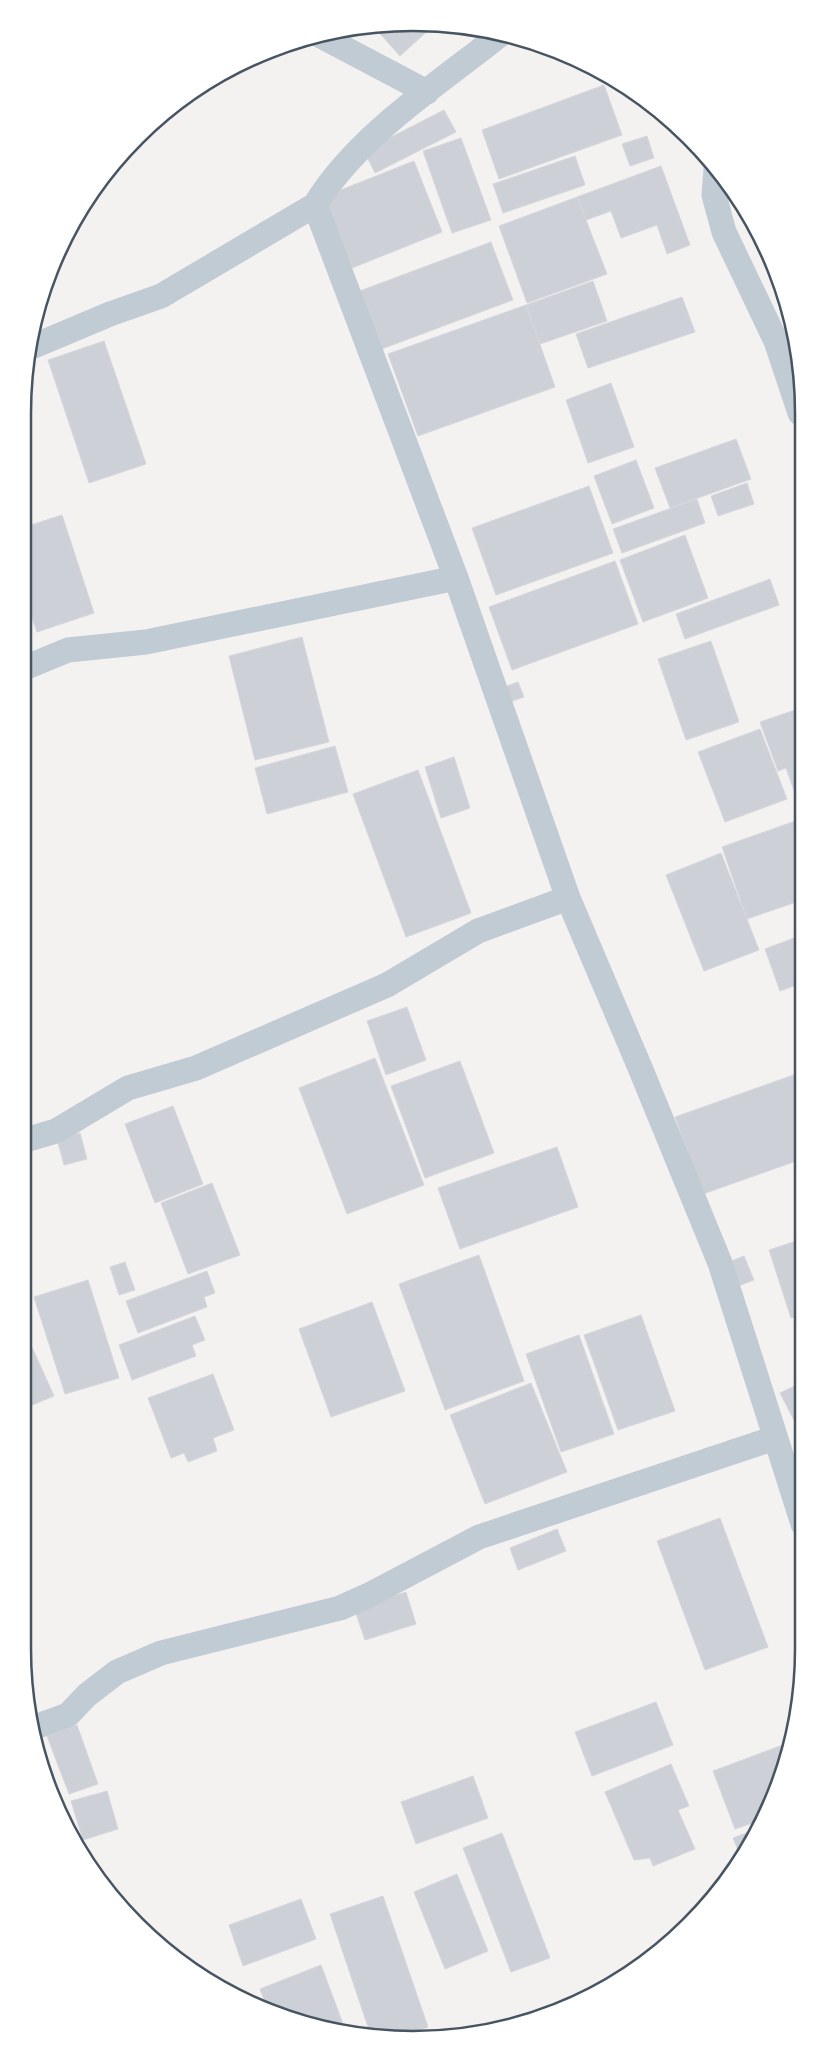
<svg xmlns="http://www.w3.org/2000/svg" width="826" height="2062" font-family="Jost,sans-serif">
	<style>
		.building { fill: #cdd0d6; stroke: #d5d7dd }
		.lines { fill: none; stroke-linecap: round; stroke-linejoin: round }
		.street { stroke: #c1cbd4; stroke-width: 25 }
		.rim { fill: none; stroke: #475461; stroke-width: 2.5 }
	</style>
	<rect width="100%" height="100%" fill="#f4f1f1"/>
	<path class="building" d="M 387,23 L 434,25 L 400,56 L 373,26 Z
		M 604,85 L 622,135 L 499,179 L 482,130 Z
		M 444,110 L 456,132 L 375,173 L 364,151 Z
		M 647,136 L 654,158 L 630,166 L 622,144 Z
		M 461,138 L 491,220 L 452,233 L 423,151 Z
		M 575,156 L 585,185 L 503,213 L 493,184 Z
		M 414,161 L 442,232 L 352,268 L 323,197 Z
		M 661,166 L 690,245 L 667,254 L 657,225 L 621,238 L 611,211 L 586,220 L 577,197 Z
		M 577,197 L 607,274 L 527,303 L 499,226 Z
		M 491,242 L 513,300 L 379,350 L 357,292 Z
		M 593,281 L 607,321 L 540,344 L 526,305 Z
		M 682,297 L 695,332 L 588,368 L 576,334 Z
		M 526,305 L 555,387 L 418,436 L 388,354 Z
		M 104,341 L 146,464 L 89,483 L 48,360 Z
		M 795,346 L 800,362 L 800,383 L 789,348 Z
		M 611,383 L 634,447 L 588,463 L 566,400 Z
		M 736,439 L 751,479 L 670,508 L 655,468 Z
		M 636,460 L 654,508 L 612,524 L 594,476 Z
		M 747,483 L 754,504 L 718,516 L 711,496 Z
		M 589,486 L 613,553 L 496,595 L 472,528 Z
		M 697,499 L 705,523 L 622,553 L 613,529 Z
		M 62,515 L 94,613 L 37,632 L 22,589 L 22,528 Z
		M 685,535 L 708,598 L 643,622 L 620,560 Z
		M 615,561 L 638,624 L 512,670 L 489,607 Z
		M 770,579 L 779,605 L 685,639 L 676,614 Z
		M 302,637 L 329,742 L 255,760 L 229,656 Z
		M 711,641 L 739,722 L 686,740 L 658,659 Z
		M 518,682 L 524,697 L 504,704 L 499,689 Z
		M 801,708 L 801,801 L 798,802 L 786,768 L 778,771 L 760,722 Z
		M 760,729 L 787,799 L 725,822 L 698,752 Z
		M 335,746 L 348,792 L 267,814 L 255,768 Z
		M 454,757 L 470,808 L 441,818 L 425,767 Z
		M 418,770 L 471,913 L 406,937 L 353,794 Z
		M 801,819 L 802,900 L 747,919 L 722,847 Z
		M 721,853 L 759,950 L 704,971 L 666,875 Z
		M 802,935 L 802,983 L 780,991 L 765,949 Z
		M 407,1007 L 426,1060 L 386,1075 L 367,1021 Z
		M 375,1058 L 424,1185 L 347,1214 L 299,1088 Z
		M 460,1061 L 494,1153 L 425,1178 L 391,1086 Z
		M 802,1072 L 802,1159 L 703,1194 L 675,1117 Z
		M 173,1106 L 203,1184 L 155,1203 L 125,1124 Z
		M 80,1133 L 87,1159 L 64,1165 L 57,1139 Z
		M 557,1147 L 578,1207 L 460,1249 L 438,1188 Z
		M 212,1183 L 240,1255 L 188,1274 L 161,1203 Z
		M 802,1239 L 803,1315 L 791,1318 L 769,1250 Z
		M 479,1255 L 524,1381 L 445,1410 L 399,1284 Z
		M 744,1256 L 754,1280 L 733,1288 L 724,1264 Z
		M 125,1262 L 135,1290 L 119,1295 L 110,1267 Z
		M 207,1271 L 215,1293 L 204,1297 L 207,1307 L 138,1333 L 126,1301 Z
		M 88,1280 L 119,1378 L 65,1394 L 34,1297 Z
		M 372,1302 L 405,1391 L 331,1417 L 299,1329 Z
		M 641,1315 L 675,1411 L 618,1430 L 584,1335 Z
		M 195,1316 L 205,1340 L 192,1345 L 196,1356 L 132,1380 L 119,1345 Z
		M 22,1325 L 54,1396 L 25,1408 L 22,1404 Z
		M 579,1335 L 614,1434 L 561,1452 L 526,1354 Z
		M 213,1374 L 234,1430 L 213,1438 L 217,1451 L 188,1462 L 184,1453 L 171,1458 L 148,1398 Z
		M 803,1382 L 803,1423 L 797,1426 L 780,1393 Z
		M 531,1383 L 567,1472 L 485,1504 L 450,1415 Z
		M 720,1518 L 768,1647 L 705,1670 L 657,1541 Z
		M 557,1529 L 566,1551 L 518,1570 L 510,1548 Z
		M 406,1592 L 416,1624 L 365,1640 L 354,1608 Z
		M 656,1702 L 673,1745 L 592,1776 L 575,1732 Z
		M 77,1725 L 98,1784 L 69,1794 L 47,1736 Z
		M 788,1743 L 783,1774 L 758,1821 L 735,1829 L 713,1771 Z
		M 671,1764 L 689,1806 L 678,1810 L 695,1849 L 653,1866 L 650,1858 L 634,1860 L 605,1792 Z
		M 473,1776 L 488,1818 L 416,1844 L 401,1802 Z
		M 107,1791 L 118,1829 L 83,1840 L 71,1801 Z
		M 752,1831 L 740,1855 L 733,1838 Z
		M 502,1833 L 550,1958 L 511,1972 L 463,1848 Z
		M 457,1874 L 488,1951 L 445,1969 L 414,1892 Z
		M 383,1896 L 428,2027 L 405,2035 L 371,2036 L 330,1914 Z
		M 301,1899 L 316,1939 L 243,1966 L 229,1925 Z
		M 321,1965 L 346,2032 L 288,2019 L 268,2010 L 260,1989 Z"/>
	<g class="lines">
		<path class="street" d="M 319,35 L 427,92
			M 716,169 L 714,195 L 724,232 L 776,341 L 800,413
			M 315,205 L 456,578 L 568,898 L 641,1070 L 720,1263 L 803,1524
			M 34,346 L 110,314 L 161,296 L 315,205 C 358,135 437,85 501,34
			M 22,669 L 68,650 L 146,642 L 456,578
			M 22,1141 L 56,1131 L 128,1088 L 196,1068 L 387,985 L 478,931 L 568,898
			M 35,1727 L 68,1715 L 87,1695 L 117,1672 L 161,1653 L 340,1608 L 369,1595 L 479,1537 L 775,1438"/>
	</g>
	<path d="M0 0H826V2062H0ZM413 31H413A382 382 0 0 1 795 413V1649A382 382 0 0 1 413 2031H413A382 382 0 0 1 31 1649V413A382 382 0 0 1 413 31Z" fill="#fff" fill-rule="evenodd"/>
	<path class="rim" d="M413 31H413A382 382 0 0 1 795 413V1649A382 382 0 0 1 413 2031H413A382 382 0 0 1 31 1649V413A382 382 0 0 1 413 31Z"/>
</svg>
